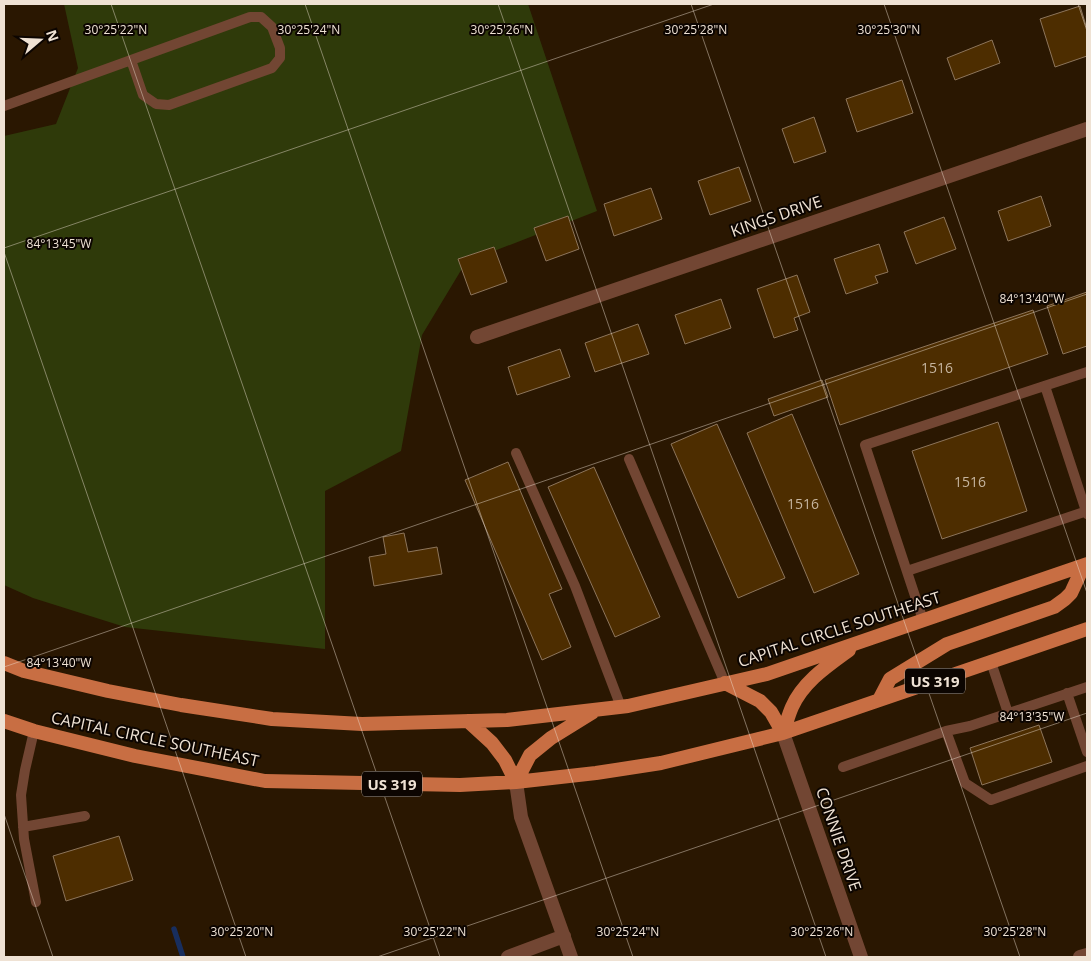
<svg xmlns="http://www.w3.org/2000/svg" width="1091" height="961" font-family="'Open Sans',sans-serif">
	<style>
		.green { fill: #2f3a0a }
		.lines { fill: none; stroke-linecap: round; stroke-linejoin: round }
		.stream { stroke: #182e5e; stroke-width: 5.5 }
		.building { fill: #4d2d00; stroke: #8d755b }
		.service { stroke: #724633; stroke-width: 10 }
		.minor { stroke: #724633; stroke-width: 14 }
		.primary { stroke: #c86e43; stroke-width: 14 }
		.ticks { fill: none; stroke: #efe2d4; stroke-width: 1; stroke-opacity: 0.45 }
		.labels { text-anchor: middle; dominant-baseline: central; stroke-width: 4; stroke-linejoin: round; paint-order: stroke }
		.number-label { font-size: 14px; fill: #c6b59f }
		.shield { fill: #0c0501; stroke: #aba095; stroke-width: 1 }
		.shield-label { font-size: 15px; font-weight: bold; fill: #efe2d4 }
		.street-label { font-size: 16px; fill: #efe2d4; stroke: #0c0501 }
		.ticks-label { font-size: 12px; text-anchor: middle; fill: #efe2d4; stroke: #0c0501; stroke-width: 4; stroke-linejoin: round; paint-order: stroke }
	</style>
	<rect width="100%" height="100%" fill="#2a1701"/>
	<path class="green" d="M 64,4 L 528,4 L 597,211 L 466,262 L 422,335 L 401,451 L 325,491 L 325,649 L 125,627 L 33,598 L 4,585 L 4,136 L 56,124 L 78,68 Z"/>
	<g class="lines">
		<path class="stream" d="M 174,929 L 183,957"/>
	</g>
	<path class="building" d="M 1080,6 L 1087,29 L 1087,56 L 1055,67 L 1040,19 Z
		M 992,40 L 1000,63 L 955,80 L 947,58 Z
		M 902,80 L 913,113 L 857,132 L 846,99 Z
		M 814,117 L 826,152 L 794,163 L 782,129 Z
		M 739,167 L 751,201 L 710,215 L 698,181 Z
		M 651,188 L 662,219 L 614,236 L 604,204 Z
		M 1041,196 L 1051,226 L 1008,241 L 998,211 Z
		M 568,216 L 579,249 L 546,261 L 534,228 Z
		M 944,217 L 956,249 L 916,264 L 904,232 Z
		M 879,244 L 888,272 L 875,276 L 878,283 L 846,294 L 834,259 Z
		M 494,247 L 507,282 L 471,295 L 458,259 Z
		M 797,275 L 810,312 L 794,318 L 798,330 L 774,338 L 757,289 Z
		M 1087,292 L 1087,346 L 1063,354 L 1047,306 Z
		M 721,299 L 731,328 L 685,344 L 675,315 Z
		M 1033,310 L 1048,354 L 840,425 L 825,380 Z
		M 638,324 L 649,354 L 595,372 L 585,343 Z
		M 560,349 L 570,377 L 517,395 L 508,367 Z
		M 822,380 L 828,397 L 774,416 L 768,399 Z
		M 792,414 L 859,574 L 814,593 L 747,433 Z
		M 998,422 L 1027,511 L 942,539 L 912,451 Z
		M 717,424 L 785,578 L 738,598 L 671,444 Z
		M 508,462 L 562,589 L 549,594 L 571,647 L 542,660 L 465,480 Z
		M 594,467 L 660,617 L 615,637 L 548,487 Z
		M 404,533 L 408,552 L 437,547 L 442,574 L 374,586 L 369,557 L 386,554 L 383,537 Z
		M 1039,725 L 1052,762 L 982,785 L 970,748 Z
		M 119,836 L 133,880 L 66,901 L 53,856 Z"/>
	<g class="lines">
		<path class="service" d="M 4,106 L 250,17 L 261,17 L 272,27 L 280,48 L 280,58 L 272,68 L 169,105 L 156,104 L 143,95 L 131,60
			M 1045,386 L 1087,514
			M 516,453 L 575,586 L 621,707
			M 629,459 L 725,683
			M 907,571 L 1087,511
			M 923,620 L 865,445 L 1087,372
			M 991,662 L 1008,713
			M 1067,693 L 1087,752
			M 34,731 L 25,770 L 21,795 L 24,839 L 36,902
			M 946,731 L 965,783 L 991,800 L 1087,766
			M 843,767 L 946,731 L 970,726 L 1087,687
			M 23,827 L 85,816"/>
		<path class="minor" d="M 477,337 L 1087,129
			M 783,733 L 861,957
			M 516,782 L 521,817 L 571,957
			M 508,957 L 564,936
			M 1080,957 L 1087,955"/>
		<path class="primary" d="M 4,663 L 24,671 L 108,691 L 181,705 L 272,719 L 362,724 L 507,720 L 628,706 L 767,674 L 1087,564
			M 725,683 L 760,701 L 771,712 L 783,733
			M 879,700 L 890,679 L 947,644 L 1054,607 L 1065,599 L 1071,593 L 1084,565
			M 4,721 L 34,731 L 135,756 L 265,781 L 460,785 L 516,782 L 596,773 L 661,763 L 783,733 L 1087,629
			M 468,721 L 492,743 L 505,760 L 516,782
			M 783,733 C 786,725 788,716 792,707 C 803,682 827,666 849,650
			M 516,782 L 530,755 L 551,738 L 593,712"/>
	</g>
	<path class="ticks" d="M 111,4 L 440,957M 305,4 L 633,957M 498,4 L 826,957M 691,4 L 1020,957M 884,4 L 1087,593M 1078,4 L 1087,31M 4,248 L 714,4M 4,252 L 246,957M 4,667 L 1087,294M 4,814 L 53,957M 377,957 L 1087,713"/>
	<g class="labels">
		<g class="number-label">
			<text x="937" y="367">1516</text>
			<text x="970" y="481">1516</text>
			<text x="803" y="503">1516</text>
		</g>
		<g class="shield">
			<rect x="905" y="668.5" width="60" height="25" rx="4"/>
			<rect x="362" y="771.5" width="60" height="25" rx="4"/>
		</g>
		<g class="shield-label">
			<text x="935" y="681">US 319</text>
			<text x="392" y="784">US 319</text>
		</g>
		<g class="street-label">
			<text transform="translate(776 216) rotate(-19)">KINGS DRIVE</text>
			<text transform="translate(839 629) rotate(-18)">CAPITAL CIRCLE SOUTHEAST</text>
			<text transform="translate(155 739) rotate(12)">CAPITAL CIRCLE SOUTHEAST</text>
			<text transform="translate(839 839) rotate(71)">CONNIE DRIVE</text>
		</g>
	</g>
	<g class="ticks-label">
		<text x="116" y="34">30°25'22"N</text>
		<text x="309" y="34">30°25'24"N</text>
		<text x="696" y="34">30°25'28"N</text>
		<text x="889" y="34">30°25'30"N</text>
		<text x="502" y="34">30°25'26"N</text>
		<text x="59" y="248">84°13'45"W</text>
		<text x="1032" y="303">84°13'40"W</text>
		<text x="59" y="667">84°13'40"W</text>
		<text x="1032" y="721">84°13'35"W</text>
		<text x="242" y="936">30°25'20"N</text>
		<text x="435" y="936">30°25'22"N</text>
		<text x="628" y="936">30°25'24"N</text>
		<text x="822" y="936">30°25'26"N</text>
		<text x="1015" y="936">30°25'28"N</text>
	</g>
	<rect width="1091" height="961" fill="none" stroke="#efe2d4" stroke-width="10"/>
	<g transform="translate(40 40) rotate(71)" stroke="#0c0501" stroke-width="4" paint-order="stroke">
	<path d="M0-4L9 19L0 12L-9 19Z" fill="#efe2d4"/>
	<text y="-8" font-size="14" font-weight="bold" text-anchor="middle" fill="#efe2d4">N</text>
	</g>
</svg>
